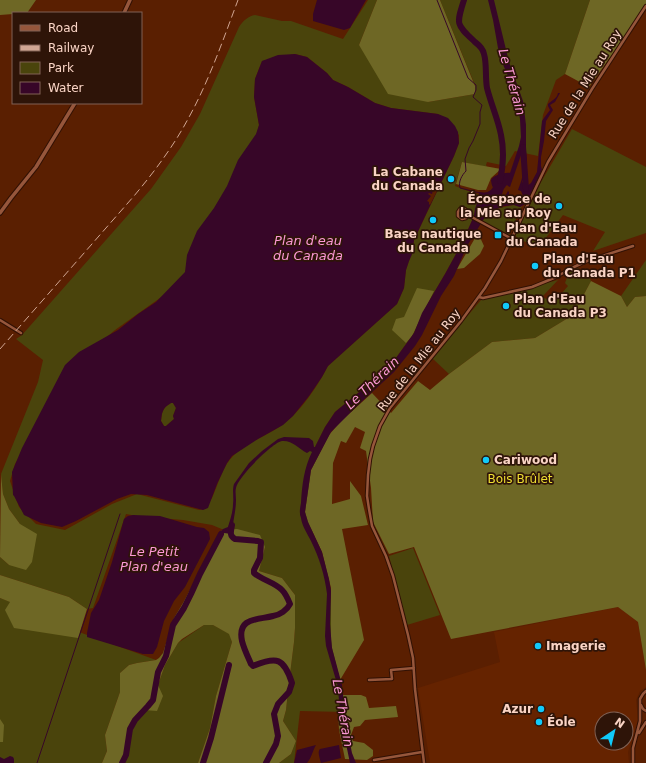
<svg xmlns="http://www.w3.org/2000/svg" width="646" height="763" font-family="'DejaVu Sans',sans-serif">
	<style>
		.built { fill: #652300; fill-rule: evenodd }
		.green { fill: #4a440c; fill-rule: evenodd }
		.forest { fill: #6e6725 }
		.water { fill: #370628; fill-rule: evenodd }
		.pier { fill: #5a1f01 }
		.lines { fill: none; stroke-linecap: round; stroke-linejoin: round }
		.stream { stroke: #370628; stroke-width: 1 }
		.river { stroke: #370628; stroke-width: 6 }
		.minor-casing { stroke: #311104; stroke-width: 4.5 }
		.tertiary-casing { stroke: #311104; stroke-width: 5.5 }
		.minor { stroke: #96563b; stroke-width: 2.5 }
		.tertiary { stroke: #96563b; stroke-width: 3.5 }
		.rail { stroke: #d0a592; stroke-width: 1; stroke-dasharray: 8 4; stroke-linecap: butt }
		.poi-dot { fill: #11cafa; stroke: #2e1408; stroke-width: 1.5 }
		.labels { text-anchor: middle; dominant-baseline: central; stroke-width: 3.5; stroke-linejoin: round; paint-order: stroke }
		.street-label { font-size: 12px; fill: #fad4c5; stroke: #2e1408 }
		.poi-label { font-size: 12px; font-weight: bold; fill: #fad4c5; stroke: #2e1408; text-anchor: start }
		.park-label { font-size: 12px; fill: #eede32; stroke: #2e1408 }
		.water-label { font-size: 13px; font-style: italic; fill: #fc98d5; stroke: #2e1408 }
	</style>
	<rect width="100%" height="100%" fill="#5a1f01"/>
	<path class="built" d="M 618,607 L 638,622 L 646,670 L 646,687 L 640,691 L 636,700 L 638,720 L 628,752 L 629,763 L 430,763 L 418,688 L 500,662 L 494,632 ZM 602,719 L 626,719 L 626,743 L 602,743 Z"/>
	<path class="green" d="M 368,0 L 377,0 L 359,45 L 428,102 L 475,94 L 475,85 L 440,0 L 590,0 L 565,74 L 556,80 L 543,115 L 538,156 L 515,151 L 506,166 L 487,162 L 486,165 L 487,167 L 462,162 L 455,186 L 479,195 L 481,197 L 475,211 L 474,216 L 462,243 L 445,274 L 422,313 L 414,333 L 388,369 L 377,376 L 369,384 L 335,412 L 325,427 L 315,447 L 318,456 L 311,470 L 305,512 L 327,570 L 340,680 L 345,712 L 300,711 L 294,763 L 279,763 L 291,754 L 296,741 L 283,721 L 286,710 L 289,682 L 294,642 L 295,628 L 295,595 L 282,578 L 259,571 L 265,547 L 212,525 L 183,520 L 137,516 L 126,514 L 93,608 L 87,609 L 69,597 L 0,575 L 0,557 L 9,565 L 20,524 L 9,509 L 3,494 L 1,474 L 38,382 L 43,360 L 16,339 L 22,335 L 151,189 L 181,147 L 200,114 L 239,27 C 243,21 248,16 255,15 L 282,21 L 291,21 L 343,39 ZM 295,54 L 307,57 L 327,73 L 333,80 L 348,87 L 375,103 L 391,108 L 438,114 L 459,135 L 459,143 L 454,156 L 414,240 L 412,254 L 409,261 L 406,270 L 404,288 L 397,304 L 328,366 C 316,389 298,416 276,429 C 263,437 245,444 234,455 C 223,465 218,485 212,498 C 210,502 207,505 205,509 L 199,510 L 137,494 L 112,504 L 65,530 L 36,524 L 19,507 L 10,481 L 15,464 L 61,381 L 69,369 L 115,330 L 174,288 L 185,273 L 197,236 L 229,185 L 256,136 L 259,125 L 254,97 L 255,79 L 262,61 Z
		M 572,129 L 646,167 L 646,233 L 593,251 L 605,232 L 563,215 L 539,247 L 518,239 L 515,235 L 541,182 Z
		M 514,205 L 520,207 L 522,206 L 509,235 L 482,221 C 489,209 502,207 514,205 Z
		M 646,260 L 646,296 L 635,297 L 627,307 L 621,296 Z
		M 578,268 L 589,276 L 591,281 L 573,315 L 535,338 L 492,342 L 449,374 L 432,358 L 481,300 L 558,280 L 542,297 L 554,302 L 568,286 L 565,283 L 569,272 Z
		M 171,403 L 173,403 L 176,408 L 173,416 L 174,419 L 166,426 L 164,426 L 161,421 C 162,413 162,408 171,403 Z
		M 413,548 L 440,615 L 407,625 L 389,556 Z
		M 0,598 L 11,602 L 78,637 L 79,632 L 156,660 L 137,663 L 129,665 L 120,673 L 120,692 L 105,735 L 107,751 L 102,763 L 0,763 Z
		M 204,625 L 213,625 L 230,634 L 232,642 L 216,696 L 210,728 L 198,763 L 124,763 L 129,751 L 130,733 L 158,685 L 165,665 L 178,643 Z"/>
	<path class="forest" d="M 0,0 L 36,0 L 27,13 L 13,13 L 13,14 L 0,15 Z
		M 377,0 L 440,0 L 475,86 L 475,94 L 428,102 L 388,94 L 359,45 Z
		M 590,0 L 646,0 L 646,5 L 643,11 L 589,87 L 565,74 Z
		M 462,162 L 501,169 L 491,178 L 486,190 L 478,190 L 456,184 Z
		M 478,233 L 484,246 L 480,254 L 464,268 L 457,269 Z
		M 591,281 L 621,296 L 627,307 L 635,297 L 646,296 L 646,670 L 638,622 L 618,607 L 451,639 L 414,547 L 389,554 L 373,522 L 371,488 L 366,451 L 360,448 L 365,432 L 355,427 L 346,443 L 341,441 L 333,463 L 332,504 L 350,499 L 350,481 L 361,496 L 368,525 L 342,529 L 364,640 L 340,680 L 332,648 L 331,640 L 331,588 L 322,552 L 308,522 L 305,512 L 311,470 L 329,435 L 340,422 L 372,393 L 391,413 L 418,381 L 430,390 L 449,374 L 492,342 L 535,338 L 573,315 Z
		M 417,288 L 434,291 L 412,336 L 406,343 L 392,330 L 396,319 L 404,317 Z
		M 1,474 L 3,494 L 9,509 L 20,524 L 37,534 L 32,562 L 26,570 L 9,565 L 0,557 Z
		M 237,529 L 260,535 L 265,547 L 259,571 L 282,578 L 295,595 L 295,628 L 294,642 L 289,682 L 286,710 L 283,721 L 296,741 L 291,754 L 279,763 L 198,763 L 210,728 L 216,696 L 232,642 L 229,634 L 213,625 L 204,625 L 182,639 L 178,643 L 165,665 L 158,685 L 163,696 L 157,711 L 144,710 L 130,733 L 129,751 L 124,763 L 102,763 L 107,751 L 105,735 L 120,692 L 120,673 L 129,665 L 137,663 L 156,660 L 159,658 L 163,653 L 174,618 L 183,603 L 222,530 Z
		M 0,575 L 69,597 L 87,609 L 78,638 L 14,628 L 5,610 L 10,602 L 0,598 Z
		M 343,695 L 361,695 L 366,697 L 369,708 L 396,706 L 398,717 L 365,720 L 360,726 L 354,727 L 351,735 L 353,741 L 364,743 L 373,750 L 373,756 L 367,760 L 345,759 L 339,730 L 338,711 L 345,711 Z
		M 0,719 L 4,725 L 3,742 L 0,742 Z"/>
	<path class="water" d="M 317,0 L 366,0 L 350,28 L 344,30 L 313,21 L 313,14 Z
		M 488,0 L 494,0 L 509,62 L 523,101 L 526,125 L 526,151 L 527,161 L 526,173 L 522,182 L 527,186 L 531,183 L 537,172 L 542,121 L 544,118 L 550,110 L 548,106 L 548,104 C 552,100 557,99 558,93 L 560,93 L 555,102 L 550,105 L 553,110 L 546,121 L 544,141 L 541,157 L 541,166 L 542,170 L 528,201 L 525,204 L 520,207 L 514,205 L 504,206 L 494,210 L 485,217 L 467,246 L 454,276 L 441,296 L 422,335 L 415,346 L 394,372 L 357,406 L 331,432 L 311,470 L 305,512 L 308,522 L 322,552 L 329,579 L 331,591 L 330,624 L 332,648 L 342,685 L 346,724 L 352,753 L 356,763 L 350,763 L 340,715 L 338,687 L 326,646 L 325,636 L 327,594 C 325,576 319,557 311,541 C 307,533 302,526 301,518 C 299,513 300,508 301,503 C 302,485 304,468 312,452 L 310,451 L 307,453 C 299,449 292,440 282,441 C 273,442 237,478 236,488 C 235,492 236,496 236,500 C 236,509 234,516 233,525 C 232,528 233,530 232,534 L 224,533 L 222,535 L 218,541 L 216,540 L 219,533 L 223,529 L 228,527 C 230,520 233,512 233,504 C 234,497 232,490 234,484 L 249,463 L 262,451 L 278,439 L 284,437 L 309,438 L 313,441 L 314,447 L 315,447 L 325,427 L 335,412 L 369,384 L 377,376 L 388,369 L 414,333 L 422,313 L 445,274 L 462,243 L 474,216 L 475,209 L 478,200 L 481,197 L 479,195 L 479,192 C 484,193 490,193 493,187 C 492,187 491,181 491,180 C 493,175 506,172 510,173 L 519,146 L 521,137 L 520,119 L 515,93 L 502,62 L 498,48 L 493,20 ZM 523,154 C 527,166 522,179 518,190 L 521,191 L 523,196 L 521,200 L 518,203 L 515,200 L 511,200 L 509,198 L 509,192 L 508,191 L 505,196 L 502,195 C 503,190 504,188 507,185 L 508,186 L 510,187 L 521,155 Z
		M 295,54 L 307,57 L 327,73 L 333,80 L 348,87 L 375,103 L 391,108 L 438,114 L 448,118 L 455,126 L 458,132 L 459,143 L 454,156 L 428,210 L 414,240 L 412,254 L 409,261 L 406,270 L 404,288 L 397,304 L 328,366 L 322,377 L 309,396 L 293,416 L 283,425 L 258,439 L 232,456 L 227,463 L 217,484 L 208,508 L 203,510 L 147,495 L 131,494 L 117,499 L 76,521 L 62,527 L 41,523 L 24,515 L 14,496 L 13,495 L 12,472 L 22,448 L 65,365 L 79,352 L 118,330 L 138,314 L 156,302 L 185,272 L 187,255 L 197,231 L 214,208 L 227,186 L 238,160 L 256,134 L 259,125 L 254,97 L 255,79 L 262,61 L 278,55 ZM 171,403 L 173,403 L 176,408 L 173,416 L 174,419 L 166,426 L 164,426 L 161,421 C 162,413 162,408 171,403 Z
		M 133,515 L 160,516 L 197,527 L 204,528 L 209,532 L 210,539 L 185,587 L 174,601 L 164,621 L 157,647 L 153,654 L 143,654 L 87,637 L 87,633 L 91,613 L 99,600 L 112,562 L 124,519 L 128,516 Z
		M 316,745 C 312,752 312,757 307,763 L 294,763 L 297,750 Z
		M 339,745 L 341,758 L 321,763 C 320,759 317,752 320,749 Z
		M 10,756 L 13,757 L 14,759 L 14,763 L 0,763 L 0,757 L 4,759 Z"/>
	<path class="pier" d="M 437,189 L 438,189 L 430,205 L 429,204 L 429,202 L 427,201 L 431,196 L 428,194 L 429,193 L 432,194 L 433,190 L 435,191 Z"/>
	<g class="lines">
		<path class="stream" d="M 437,0 L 468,78 L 476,85 L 476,90 L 473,97 L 482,105 L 480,112 L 480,124 L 473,141 L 469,148 L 465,159 L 466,171 C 462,175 458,182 460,188 L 480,193
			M 37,763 L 120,514"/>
		<path class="river" d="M 464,0 C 456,25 456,24 475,42 C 479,45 483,49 484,54 C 487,64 485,77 487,88 C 491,104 498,119 501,135 C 504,149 503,167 500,181
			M 523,147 L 526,189
			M 232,525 C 231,531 229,536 235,539 L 258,541 L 261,542 L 260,558 L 254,570 L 254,573 C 262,580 274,582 282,590 C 285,593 288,599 290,604 C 287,610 280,615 273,616 C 258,620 237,617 242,641 C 244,649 248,657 251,664 L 253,666 C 277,656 284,658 292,683 L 289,692 L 278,704 L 274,714 L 278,736 L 276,744 L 266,763
			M 122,763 L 126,755 L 130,729 L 135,720 L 148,706 L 153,700 L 158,672 L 166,656 L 173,625 L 184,608 L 191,594 L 200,574 L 221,534
			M 203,763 L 211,738 L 229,665"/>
		<defs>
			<path id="minor" d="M 468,215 L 466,218 L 462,219 L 458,216 L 458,212 L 460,209 L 465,209 L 467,212 L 468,215 L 512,239
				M 479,297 L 483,298 L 532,287 L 554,278 L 574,267 L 587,261 L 633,246
				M 0,320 L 21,333
				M 369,680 L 392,679 L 391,670 L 414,668
				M 641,705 L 643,709 L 646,711
				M 639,733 L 646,722
				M 374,760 L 422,752
				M 424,763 L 415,689 L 413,658 L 408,635 L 393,576 L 386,556 L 372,526 L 369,509 L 367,496 L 368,475 L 370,459 L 373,446 L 380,426 L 390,408 L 461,321 L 485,288 L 501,261 L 548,162 L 592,89 L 646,6
				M 633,763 L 633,748 L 640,721 L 640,699 L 643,694 L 646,691"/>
			<path id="tertiary" d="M 124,13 L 130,0
				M 0,213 L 11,198 L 36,167 L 75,103"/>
		</defs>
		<use href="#minor" class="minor-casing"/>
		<use href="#tertiary" class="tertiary-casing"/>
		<use href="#minor" class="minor"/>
		<use href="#tertiary" class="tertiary"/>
		<path class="rail" d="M 0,349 L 134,196 C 154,172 173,147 188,119 C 209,81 223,40 238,0"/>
	</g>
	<g class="poi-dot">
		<circle cx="451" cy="179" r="4"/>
		<circle cx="559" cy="206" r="4"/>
		<circle cx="433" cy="220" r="4"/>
		<rect x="494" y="231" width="8" height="8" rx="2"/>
		<circle cx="535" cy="266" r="4"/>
		<circle cx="506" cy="306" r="4"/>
		<circle cx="486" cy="460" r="4"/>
		<circle cx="538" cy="646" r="4"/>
		<circle cx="541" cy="709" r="4"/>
		<circle cx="539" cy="722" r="4"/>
	</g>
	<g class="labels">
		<g class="street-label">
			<text transform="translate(585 84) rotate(-58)">Rue de la Mie au Roy</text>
			<text transform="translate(419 360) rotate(-52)">Rue de la Mie au Roy</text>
		</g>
		<g class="poi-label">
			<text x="443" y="172" text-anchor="end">La Cabane<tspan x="443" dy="14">du Canada</tspan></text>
			<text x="551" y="199" text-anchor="end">Écospace de<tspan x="551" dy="14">la Mie au Roy</tspan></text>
			<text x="506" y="228">Plan d'Eau<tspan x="506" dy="14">du Canada</tspan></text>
			<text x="433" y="234" text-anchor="middle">Base nautique<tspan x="433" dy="14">du Canada</tspan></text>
			<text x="543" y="259">Plan d'Eau<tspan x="543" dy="14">du Canada P1</tspan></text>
			<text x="514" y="299">Plan d'Eau<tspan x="514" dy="14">du Canada P3</tspan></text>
			<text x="494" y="460">Cariwood</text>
			<text x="546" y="646">Imagerie</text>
			<text x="533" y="709" text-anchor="end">Azur</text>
			<text x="547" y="722">Éole</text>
		</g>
		<g class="park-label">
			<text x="520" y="479">Bois Brûlet</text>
		</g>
		<g class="water-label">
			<text transform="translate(512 82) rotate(74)">Le Thérain</text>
			<text x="308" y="240">Plan d'eau<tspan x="308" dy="15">du Canada</tspan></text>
			<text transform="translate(372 383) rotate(-44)">Le Thérain</text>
			<text x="154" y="551">Le Petit<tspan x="154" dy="15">Plan d'eau</tspan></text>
			<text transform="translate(343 713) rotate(80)">Le Thérain</text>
		</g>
	</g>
	<rect x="12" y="12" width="130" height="92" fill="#2e1408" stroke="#806154"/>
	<rect x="20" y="25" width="20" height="6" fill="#96563b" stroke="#806154"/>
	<text x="48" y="32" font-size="12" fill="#fad4c5">Road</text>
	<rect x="20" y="45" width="20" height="6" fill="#d0a592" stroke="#806154"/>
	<text x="48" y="52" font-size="12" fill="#fad4c5">Railway</text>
	<rect x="20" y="62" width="20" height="12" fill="#4a440c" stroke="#806154"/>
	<text x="48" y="72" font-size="12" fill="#fad4c5">Park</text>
	<rect x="20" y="82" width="20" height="12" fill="#370628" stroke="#806154"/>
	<text x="48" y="92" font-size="12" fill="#fad4c5">Water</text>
	<g transform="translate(614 731) rotate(35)"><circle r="19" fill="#2e1408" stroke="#806154"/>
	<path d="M0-3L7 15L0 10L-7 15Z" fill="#11cafa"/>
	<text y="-6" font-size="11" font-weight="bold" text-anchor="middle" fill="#fad4c5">N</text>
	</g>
</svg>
